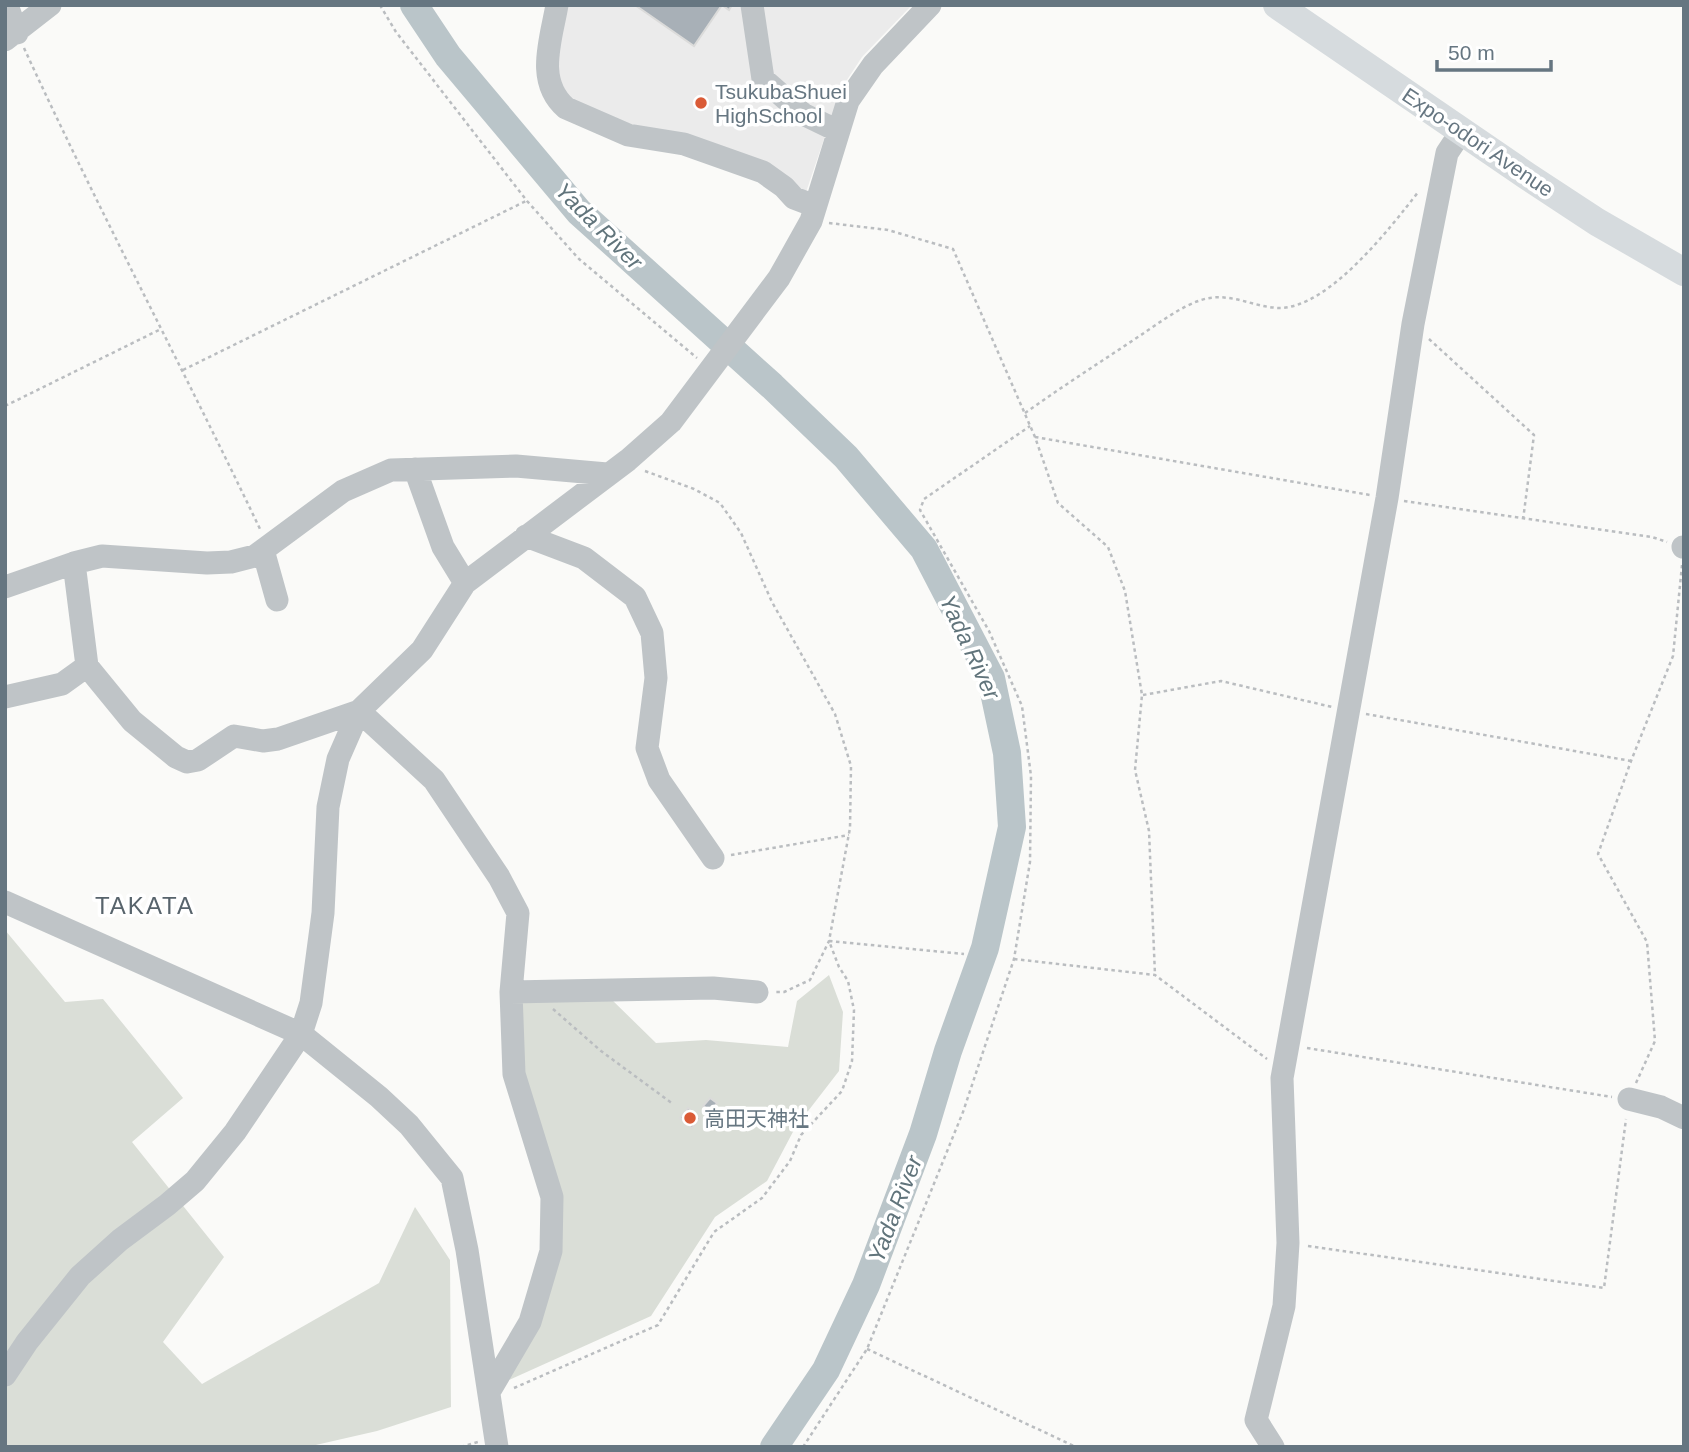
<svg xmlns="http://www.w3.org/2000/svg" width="1689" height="1452" font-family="Helvetica,'Noto Sans JP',sans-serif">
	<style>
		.built { fill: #ebebeb }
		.green { fill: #daded7 }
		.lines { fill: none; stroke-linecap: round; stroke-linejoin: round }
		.river { stroke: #bac5c9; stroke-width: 28 }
		.building { fill: #a8b0b7; stroke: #dbdbda; stroke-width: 2 }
		.path { stroke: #babdc0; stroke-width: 2.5; stroke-dasharray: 3.5 3.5; stroke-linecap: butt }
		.minor { stroke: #bfc4c7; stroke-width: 23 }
		.major { stroke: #d6dbde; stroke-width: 28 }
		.poi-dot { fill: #da5b37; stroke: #fff; stroke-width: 2.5 }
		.labels { text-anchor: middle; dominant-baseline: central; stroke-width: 7; stroke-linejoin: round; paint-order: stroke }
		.poi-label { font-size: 21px; fill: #667681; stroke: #fff; text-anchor: start }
		.street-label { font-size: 21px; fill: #667681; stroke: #fff }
		.water-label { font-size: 23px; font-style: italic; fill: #61747b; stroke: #fff }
		.quarter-label { font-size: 24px; letter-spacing: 2px; fill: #58646c; stroke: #fff }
	</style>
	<rect width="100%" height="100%" fill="#fafaf8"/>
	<path class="built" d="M 560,5 L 912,5 L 862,57 L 841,89 L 804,198 L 675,137 L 572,107 L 555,84 Z"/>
	<path class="green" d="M 5,930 L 65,1002 L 103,999 L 183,1098 L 132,1142 L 224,1257 L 163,1342 L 202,1384 L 379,1283 L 415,1207 L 450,1260 L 451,1407 L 377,1431 L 307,1447 L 5,1447 Z
		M 829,975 L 843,1012 L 839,1071 L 795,1128 L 767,1181 L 715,1217 L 651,1316 L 509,1380 L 558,1249 L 522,1083 L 513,999 L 608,996 L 656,1043 L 706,1040 L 788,1047 L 797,1001 Z"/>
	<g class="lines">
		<path class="river" d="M 414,5 L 448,56 L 579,212 L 772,386 L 846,457 L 924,549 L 991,678 L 1007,753 L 1012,827 L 985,948 L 948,1051 L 923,1134 L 866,1285 L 826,1370 L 774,1447"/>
	</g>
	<path class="building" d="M 635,5 L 732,5 L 729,10 L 722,5 L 694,46 Z
		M 710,1098 L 717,1103 L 711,1111 L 703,1106 Z
		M 688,1108 L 700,1118 L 692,1128 L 680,1118 Z"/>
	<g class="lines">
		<path class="path" d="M 380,5 L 396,32 L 527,201 L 579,259 L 697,358
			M 24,48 C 99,211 183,368 260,529
			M 829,223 L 888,230 L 953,249 L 1035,437 L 1058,503 L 1108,547 L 1125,591 L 1142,695 L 1135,770 L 1149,831 L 1155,975
			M 1429,339 L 1534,435 L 1523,520
			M 183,370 L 526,201
			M 5,406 L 161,329
			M 1025,413 C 1063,386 1102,361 1141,335 C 1159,323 1180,307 1201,300 C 1229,291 1252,307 1279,308 C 1329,308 1390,228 1419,191
			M 1035,437 L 1370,495
			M 645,471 L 694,489 L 720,503 L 741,533 L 772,602 L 835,714 L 851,766 L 850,828 L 829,941 L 810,980 L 784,992 L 776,992
			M 1404,501 L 1652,537 L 1667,542
			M 1143,695 L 1221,681 L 1332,707
			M 1366,714 L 1631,761
			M 731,855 L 849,835
			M 829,941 L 964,954
			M 1014,959 L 1155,975 L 1267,1059
			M 553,1009 L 601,1051 L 673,1104
			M 1307,1048 L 1612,1097
			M 1636,1083 L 1655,1041 L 1647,942 L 1598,854 L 1631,761 L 1673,656 L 1682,565
			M 1308,1246 L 1604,1288 L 1626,1119
			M 867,1349 L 1076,1447
			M 514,1388 L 658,1325 L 714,1232 L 762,1198 L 790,1161 L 801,1135 L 842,1091 L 852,1061 L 854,1010 L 848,981 L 839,967 L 829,941
			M 461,1447 L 478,1442
			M 803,1447 L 867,1349 L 963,1112 L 1014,959 L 1030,862 L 1031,776 L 1022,706 L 989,631 L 920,510 L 924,499 L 1030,426"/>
		<path class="minor" d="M 7,5 L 17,33
			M 557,5 C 551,40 535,81 566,108 L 628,135 L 684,144 L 763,172 L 784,187 L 794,198 L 815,206
			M 752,5 L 763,79 L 803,114 L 838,131
			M 5,40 L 50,5
			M 415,469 L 443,547 L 465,583
			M 526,536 L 584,558 L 635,597 L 652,633 L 656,678 L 647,748 L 659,780 L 713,858
			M 1683,547 L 1684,547
			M 263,550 L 277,600
			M 74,563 L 87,666 L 132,721 L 176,757 L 187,762 L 198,760 L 234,736 L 263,741 L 278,739 L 359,711
			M 5,587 L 74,563 L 102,556 L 207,563 L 231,562 L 255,556 L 343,491 L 391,470 L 516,466 L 607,474
			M 5,697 L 62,684 L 87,666
			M 359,711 L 434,780 L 499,877 L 518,913 L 511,992 L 514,1074 L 552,1197 L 551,1251 L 530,1322 L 489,1392
			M 5,902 L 301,1034 L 379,1097 L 409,1125 L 452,1178 L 467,1250 L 497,1447
			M 511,992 L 713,988 L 757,992
			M 1629,1099 L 1661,1107 L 1684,1118
			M 5,1375 L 27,1342 L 80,1276 L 120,1240 L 167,1205 L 195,1181 L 235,1132 L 301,1034 L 311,1003 L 323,913 L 328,807 L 338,759 L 359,711 L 422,650 L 465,583 L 628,460 L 671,422 L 779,278 L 811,221 L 848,101 L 873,65 L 930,5
			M 1273,1447 L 1256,1420 L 1284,1306 L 1288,1243 L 1282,1078 L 1387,498 L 1413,324 L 1447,153 L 1461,132"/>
		<path class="major" d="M 1277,5 L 1527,176 L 1597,222 L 1684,272"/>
	</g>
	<g class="poi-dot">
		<circle cx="701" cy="103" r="7"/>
		<circle cx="690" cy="1118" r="7"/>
	</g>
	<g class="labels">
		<g class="poi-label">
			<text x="715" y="91">TsukubaShuei<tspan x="715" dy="24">HighSchool</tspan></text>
			<text x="704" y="1118">高田天神社</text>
		</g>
		<g class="street-label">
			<text transform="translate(1478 142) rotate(34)">Expo-odori Avenue</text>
		</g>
		<g class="water-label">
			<text transform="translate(599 226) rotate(45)">Yada River</text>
			<text transform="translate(970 647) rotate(65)">Yada River</text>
			<text transform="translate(895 1209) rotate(-69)">Yada River</text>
		</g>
		<g class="quarter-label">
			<text x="145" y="905">TAKATA</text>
		</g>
	</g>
	<rect width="1689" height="1452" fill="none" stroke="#667681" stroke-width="14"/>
	<path d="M1437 60v10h114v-10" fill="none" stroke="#667681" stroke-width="3.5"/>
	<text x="1448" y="60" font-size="21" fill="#667681" stroke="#ffffff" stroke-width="5" paint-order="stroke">50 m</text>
</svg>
